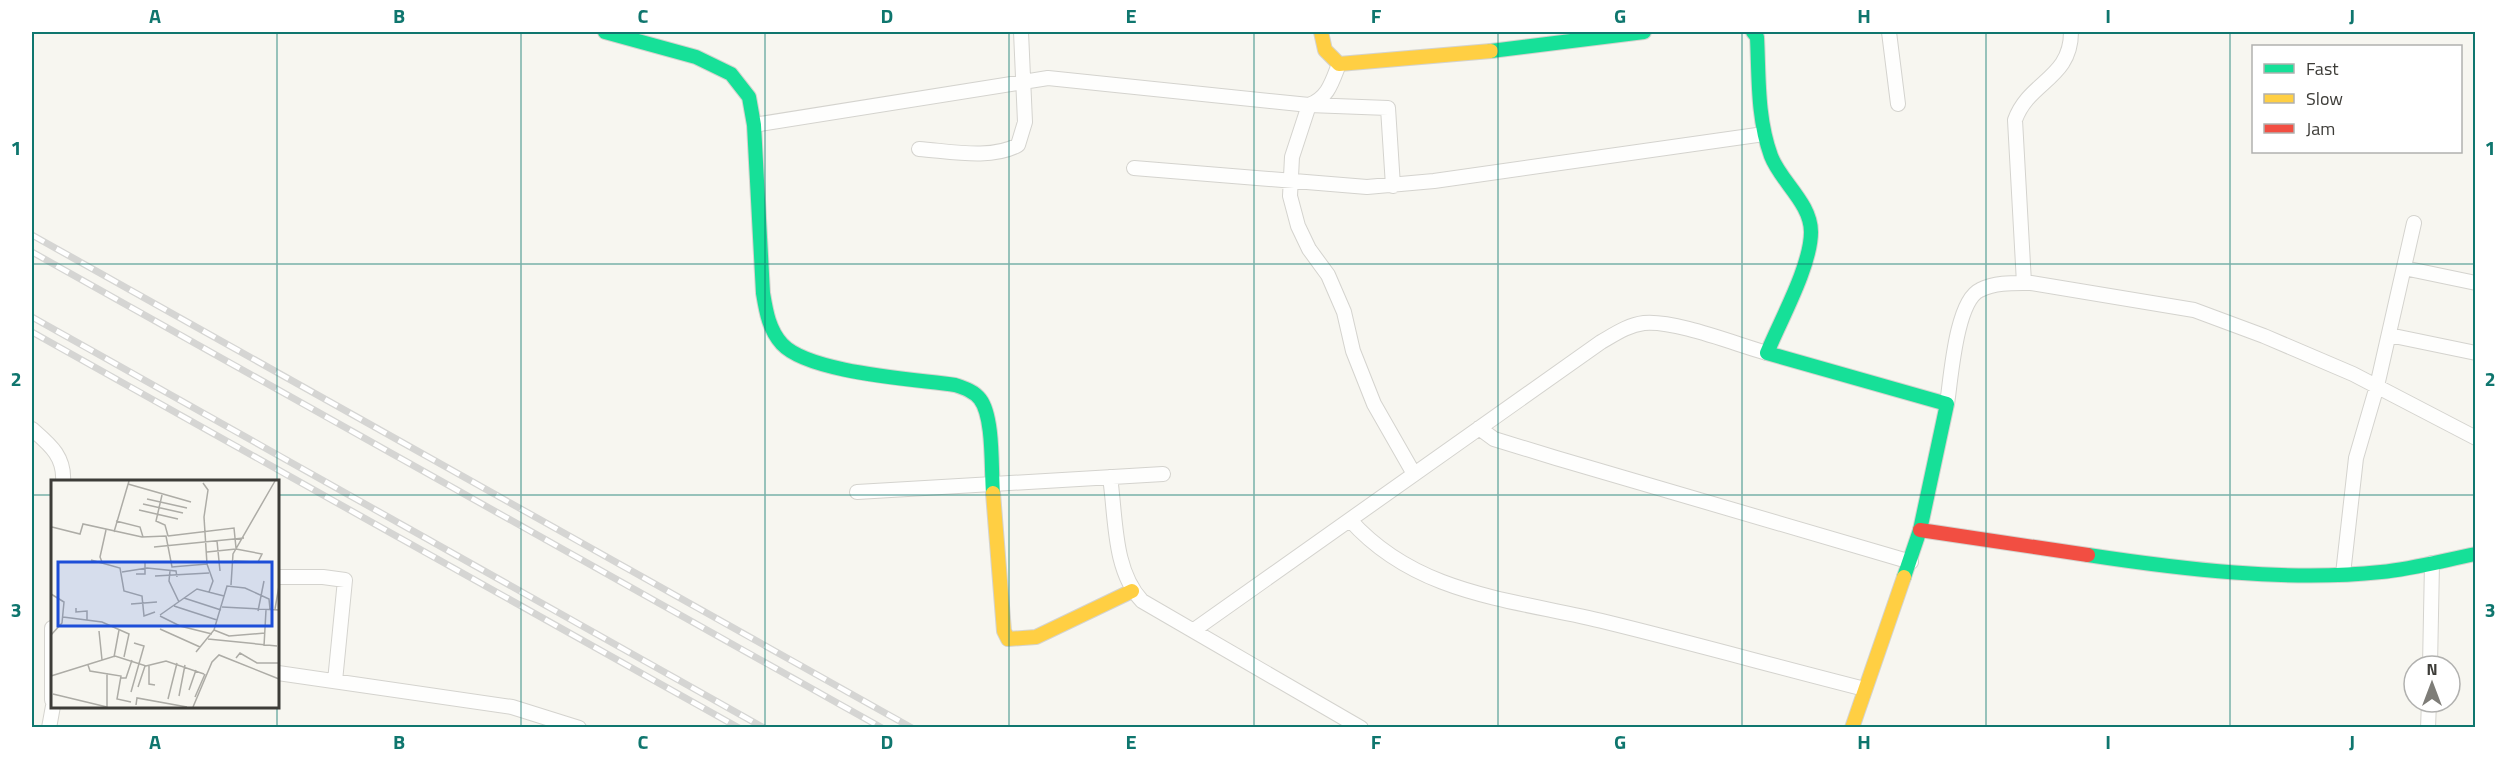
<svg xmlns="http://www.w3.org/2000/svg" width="2507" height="759" font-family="'Titillium Web',sans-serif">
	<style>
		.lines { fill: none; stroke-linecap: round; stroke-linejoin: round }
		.street-casing { stroke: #d4d3ce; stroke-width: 16 }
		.fast-casing { stroke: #d4d3ce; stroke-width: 16 }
		.slow-casing { stroke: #d4d3ce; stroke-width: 16 }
		.jam-casing { stroke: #d4d3ce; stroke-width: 16 }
		.street { stroke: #fefefd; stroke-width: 14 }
		.fast { stroke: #16e098; stroke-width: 14 }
		.slow { stroke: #ffcf43; stroke-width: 14 }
		.jam { stroke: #f24e42; stroke-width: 14 }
		.rail-casing { stroke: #d5d5d3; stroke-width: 7 }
		.rail { stroke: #fff; stroke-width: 4.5; stroke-dasharray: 14; stroke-linecap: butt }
		.grid { fill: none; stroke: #0f766e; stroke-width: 1.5; stroke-opacity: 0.55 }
		.inset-road { fill: none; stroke: #adaca6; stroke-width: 1.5 }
		.view { fill: #1d4ed8; fill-opacity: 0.15; stroke: #1d4ed8; stroke-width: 3 }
		.inset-edge { fill: none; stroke: #3d3c38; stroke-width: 3 }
		.neatline { fill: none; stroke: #0f766e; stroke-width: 2 }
		.grid-label { font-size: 20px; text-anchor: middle; font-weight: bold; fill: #0f766e }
	</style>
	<rect width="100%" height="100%" fill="#f7f6f0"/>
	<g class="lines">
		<defs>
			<path id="street" d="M 1889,32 L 1898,104
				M 1309,105 L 1292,157 L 1290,196 L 1298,226 L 1309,249 L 1328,275 L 1344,312 L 1353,351 L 1374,404 L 1414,474
				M 1309,105 C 1328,98 1332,82 1339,64
				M 754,125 L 1048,78 L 1309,105 L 1388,108 L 1393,186
				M 919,149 C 949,151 991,160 1018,145 L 1025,122 L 1021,32
				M 1134,168 L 1367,187 L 1434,181 L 1764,134
				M 2404,268 L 2476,283
				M 2024,283 L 2015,120 C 2029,81 2071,79 2071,32
				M 2389,335 L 2476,353
				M 1947,404 C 1951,378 1956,301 1980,290 C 1996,282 2014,283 2031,283 L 2194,310 L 2264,336 L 2353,374 L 2476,438
				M 1479,428 L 1494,439 L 1556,458 L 1911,562
				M 32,429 C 49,444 65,456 63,482
				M 1110,477 C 1116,518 1113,570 1142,601 L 1361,728
				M 857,492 L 1163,474
				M 1350,520 C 1418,596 1513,599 1606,622 C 1692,643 1778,667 1865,689
				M 2343,574 L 2356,458 L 2377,386 L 2414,223
				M 278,577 L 323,577 L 345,580 L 335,681
				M 52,628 L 52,700
				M 1194,630 L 1601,342 C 1615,334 1628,325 1644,323 C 1675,320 1735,344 1767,353
				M 2430,666 L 2432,563
				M 278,673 L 512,707 L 579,728
				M 49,728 L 53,706
				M 2428,728 L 2429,702"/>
			<path id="fast" d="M 605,32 L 696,57 L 731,74 L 749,97 L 754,125 L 763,293 C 766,311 769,330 782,344 C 809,373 914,379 955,385 C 964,388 974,391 980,399 C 994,417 991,470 993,493
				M 1753,32 L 1757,37 C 1759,76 1757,118 1771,156 C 1781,182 1811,203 1811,232 C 1811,266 1780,321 1767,353 L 1947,404 L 1920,530 L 1904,577
				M 1491,51 L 1644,32
				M 2088,555 C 2180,569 2289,582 2381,572 C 2413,569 2445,560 2476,554"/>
			<path id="slow" d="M 1321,32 L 1325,50 L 1339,64 L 1491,51
				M 993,493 L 1004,631 L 1008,639 L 1036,637 L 1132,591
				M 1852,728 L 1904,577"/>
			<path id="jam" d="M 1920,530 L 2088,555"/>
		</defs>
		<use href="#street" class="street-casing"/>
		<use href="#fast" class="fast-casing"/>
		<use href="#slow" class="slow-casing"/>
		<use href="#jam" class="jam-casing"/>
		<use href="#street" class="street"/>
		<use href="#fast" class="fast"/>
		<use href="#slow" class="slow"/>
		<use href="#jam" class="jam"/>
		<defs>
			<path id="rail" d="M 32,235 L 912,728
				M 32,252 L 882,728
				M 32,317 L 764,728
				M 32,332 L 739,728"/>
		</defs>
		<use href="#rail" class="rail-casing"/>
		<use href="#rail" class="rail"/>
	</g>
	<path class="grid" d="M 277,32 L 277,482M 521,32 L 521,728M 765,32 L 765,728M 1009,32 L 1009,728M 1254,32 L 1254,728M 1498,32 L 1498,728M 1742,32 L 1742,728M 1986,32 L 1986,728M 2230,32 L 2230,728M 32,264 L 2476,264M 32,495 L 52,495M 278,495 L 2476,495M 277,706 L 277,728"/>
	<g transform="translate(51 480)">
		<rect width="228" height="228" fill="#f7f6f0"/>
		<path class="inset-road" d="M 152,3 L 157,10 L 153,37 L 156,84M 77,4 L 140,22M 111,15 L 105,41 L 114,45 L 117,56M 96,19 L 136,28M 92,24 L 132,33M 88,30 L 127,39M 65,41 L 89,47 L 92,57M 1,47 L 29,54 L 32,44 L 91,57 L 115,56 L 121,87 L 156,84 L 162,101 L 158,112M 63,52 L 78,1M 117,56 L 183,48 L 185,68M 166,61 L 169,91M 103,67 L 193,58M 156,72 L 185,69 L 211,74 L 207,82 L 183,81M 40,80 L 69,88 L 73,111 L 91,116 L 93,136 L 104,132M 51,82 L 49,77 L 55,50M 119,91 L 118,101 L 128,122M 71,92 L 96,88 L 125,91 L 126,97M 85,94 L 94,94 L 94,82M 104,96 L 158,93M 180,105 L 182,74 L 224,1M 0,114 L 13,122 L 11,143 L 0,155M 133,118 L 170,130M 80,124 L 106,122M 123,126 L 166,140M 171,127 L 228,130M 25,128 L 25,132 L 36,131 L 36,140M 224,129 L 228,106M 207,131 L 213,101M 109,135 L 146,109 L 173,116M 109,136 L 129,146 L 161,154M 12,137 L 51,142 L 78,154 L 73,177M 109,149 L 149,167M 163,150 L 178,156 L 214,153M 48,151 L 51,180M 157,159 L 226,166M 213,166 L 215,130M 145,172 L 163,150 L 176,106 L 194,108 L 218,119 L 219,129M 63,177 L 68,150M 185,178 L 189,173 L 206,183 L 228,183M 37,185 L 39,191 L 70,196 L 66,219 L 80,222M 98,186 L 98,204 L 104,205M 0,196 L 64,176 L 95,186 L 115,181 L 153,194M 70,198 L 75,198 L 81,180M 0,199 L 0,224M 87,207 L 94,186M 138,210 L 145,190M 80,212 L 93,166 L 83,163M 2,214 L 56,227M 128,216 L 134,185M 144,217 L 154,194M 117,219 L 126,183M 85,225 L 86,218 L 136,227M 56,227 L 56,193M 142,227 L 161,182 L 168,175 L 228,199"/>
		<path class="view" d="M 7,82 L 221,82 L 221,146 L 7,146 Z"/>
		<rect width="228" height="228" class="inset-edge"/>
	</g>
	<rect width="2507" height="759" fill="none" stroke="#ffffff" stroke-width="66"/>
	<rect x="2252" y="45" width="210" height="108" fill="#ffffff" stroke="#b1b1af" stroke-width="1.5"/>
	<rect x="2264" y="64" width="30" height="9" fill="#16e098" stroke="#b1b1af" stroke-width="1.5"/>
	<text x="2306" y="75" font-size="18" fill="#3d3c38">Fast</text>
	<rect x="2264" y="94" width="30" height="9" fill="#ffcf43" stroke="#b1b1af" stroke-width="1.5"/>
	<text x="2306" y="105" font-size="18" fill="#3d3c38">Slow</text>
	<rect x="2264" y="124" width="30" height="9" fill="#f24e42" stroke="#b1b1af" stroke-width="1.5"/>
	<text x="2306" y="135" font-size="18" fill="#3d3c38">Jam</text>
	<g transform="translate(2432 684)"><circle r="28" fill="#ffffff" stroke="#b1b1af" stroke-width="1.5"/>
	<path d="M0-4.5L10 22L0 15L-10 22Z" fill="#7e7d78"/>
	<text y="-9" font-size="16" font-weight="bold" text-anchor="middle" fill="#3d3c38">N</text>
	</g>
	<rect x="33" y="33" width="2441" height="693" class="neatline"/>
	<g class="grid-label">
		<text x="155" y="23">A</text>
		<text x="399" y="23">B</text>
		<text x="643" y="23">C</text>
		<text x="887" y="23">D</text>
		<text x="1131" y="23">E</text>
		<text x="1376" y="23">F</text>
		<text x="1620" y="23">G</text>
		<text x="1864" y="23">H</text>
		<text x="2108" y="23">I</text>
		<text x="2352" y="23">J</text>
		<text x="16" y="155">1</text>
		<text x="2490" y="155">1</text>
		<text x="16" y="386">2</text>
		<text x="2490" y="386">2</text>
		<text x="16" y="617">3</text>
		<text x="2490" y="617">3</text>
		<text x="155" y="749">A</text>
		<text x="399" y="749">B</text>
		<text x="643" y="749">C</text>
		<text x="887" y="749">D</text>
		<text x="1131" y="749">E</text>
		<text x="1376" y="749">F</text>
		<text x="1620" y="749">G</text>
		<text x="1864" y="749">H</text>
		<text x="2108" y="749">I</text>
		<text x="2352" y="749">J</text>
	</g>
</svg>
